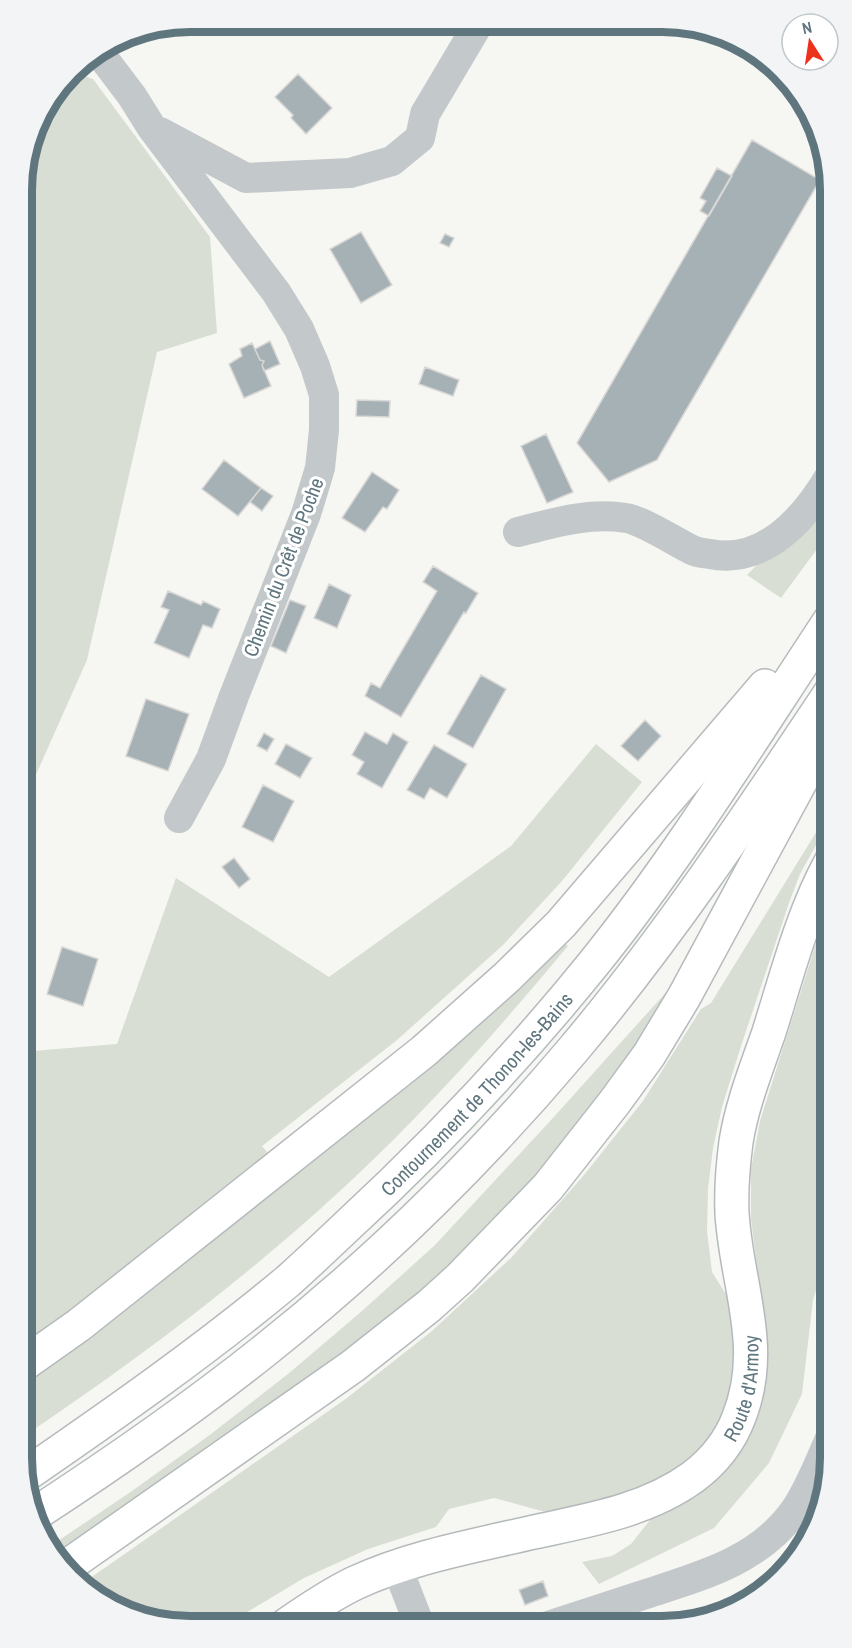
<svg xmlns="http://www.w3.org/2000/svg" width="852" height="1648" font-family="'Archivo Narrow',sans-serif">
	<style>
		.green { fill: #d8ded3 }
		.building { fill: #a5b1b5; stroke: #d8d7d5; stroke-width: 1.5 }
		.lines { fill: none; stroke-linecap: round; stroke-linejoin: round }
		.major-casing { stroke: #b4babc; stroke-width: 36 }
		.highway-casing { stroke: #b5babc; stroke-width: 36 }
		.minor { stroke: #c3c8ca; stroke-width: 30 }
		.major { stroke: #fff; stroke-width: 33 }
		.highway { stroke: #fff; stroke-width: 33 }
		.labels { text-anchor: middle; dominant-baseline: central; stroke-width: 6; stroke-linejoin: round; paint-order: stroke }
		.street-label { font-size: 20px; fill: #5f767f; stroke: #fff }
		.rim { fill: none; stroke: #5f767f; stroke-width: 8 }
	</style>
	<rect width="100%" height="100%" fill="#f6f6f2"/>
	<path class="green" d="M 71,72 L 93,79 L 210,237 L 217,333 L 157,352 L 87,660 L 22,806 L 22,168 L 39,115 Z
		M 831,489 L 831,530 L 781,598 L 747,575 Z
		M 596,744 L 642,782 L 562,881 L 503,945 L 397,1040 L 262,1146 L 268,1153 L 63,1316 L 21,1346 L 21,1052 L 117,1044 L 176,878 L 329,977 L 511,846 Z
		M 831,808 L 831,818 L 800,874 L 790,900 L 741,1046 L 722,1107 L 713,1148 L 708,1189 L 707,1231 L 712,1272 L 732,1304 L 736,1370 L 728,1402 L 713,1432 L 691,1458 L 664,1477 L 634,1491 L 602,1501 L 549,1513 L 494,1498 L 449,1509 L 436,1527 L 368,1549 L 304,1578 L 244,1614 L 228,1626 L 167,1626 L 79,1586 L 347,1398 L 432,1331 L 512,1257 L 584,1175 L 643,1101 L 701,1009 L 711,1003 Z
		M 831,908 L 831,1241 L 813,1300 L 802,1394 L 769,1463 L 714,1528 L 599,1584 L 582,1562 L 612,1556 L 631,1544 L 655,1514 L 742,1445 L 759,1411 L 767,1375 L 766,1337 L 751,1219 L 751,1169 L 760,1121 L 819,934 Z
		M 561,940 L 568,946 C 518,1006 466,1066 411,1122 C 294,1242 160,1345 21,1438 L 21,1382 Z
		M 669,989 L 671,989 L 622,1071 L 507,1213 L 372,1338 L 61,1559 L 52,1545 L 132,1491 L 211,1434 L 288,1374 L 362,1311 L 435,1245 L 552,1119 Z"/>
	<path class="building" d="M 298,74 L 332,108 L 306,134 L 291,118 L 293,115 L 275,97 Z
		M 752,140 L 820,180 L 657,460 L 609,482 L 577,443 Z
		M 717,168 L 732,176 L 709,216 L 700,211 L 706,201 L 700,198 Z
		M 361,232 L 392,285 L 361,303 L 330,249 Z
		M 445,234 L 454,238 L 449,247 L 440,243 Z
		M 270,341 L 280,364 L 264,371 L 262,365 L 264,361 L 260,360 L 255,349 Z
		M 252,343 L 260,360 L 264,361 L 262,365 L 271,386 L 244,398 L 229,364 L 242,356 L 240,349 Z
		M 425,367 L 459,380 L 453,396 L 419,384 Z
		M 357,400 L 390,401 L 389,417 L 356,416 Z
		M 546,434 L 573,492 L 547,503 L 521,446 Z
		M 224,460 L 261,488 L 238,516 L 202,489 Z
		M 372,472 L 399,490 L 387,509 L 383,507 L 365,532 L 342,518 Z
		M 261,488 L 273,496 L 262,511 L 250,502 Z
		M 433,566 L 478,593 L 466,613 L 464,612 L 401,717 L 365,696 L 371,683 L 380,688 L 437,591 L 423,582 Z
		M 329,584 L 351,595 L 337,628 L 314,618 Z
		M 168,591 L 201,605 L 203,601 L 220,609 L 212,628 L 203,625 L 189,658 L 154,643 L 169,610 L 161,607 Z
		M 290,600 L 306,606 L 286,653 L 271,646 Z
		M 481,675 L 506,689 L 473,748 L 447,734 Z
		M 146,699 L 189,714 L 168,771 L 126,756 Z
		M 645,720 L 661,736 L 638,761 L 621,746 Z
		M 365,732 L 387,744 L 393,733 L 408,742 L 382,788 L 357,774 L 364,762 L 352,755 Z
		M 264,733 L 274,739 L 267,751 L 257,746 Z
		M 286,744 L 312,758 L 300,778 L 275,764 Z
		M 434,745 L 467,764 L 447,798 L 430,788 L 424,799 L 407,790 Z
		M 263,785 L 294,801 L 273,842 L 242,827 Z
		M 234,858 L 250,879 L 239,888 L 222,867 Z
		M 62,947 L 98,959 L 83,1006 L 47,994 Z
		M 543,1581 L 548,1596 L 525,1605 L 519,1590 Z"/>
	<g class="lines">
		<defs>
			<g id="major">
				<path id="s1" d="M 285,1626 C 308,1610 330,1595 355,1583 C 411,1557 474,1546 534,1532 C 589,1520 646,1511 693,1477 C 713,1462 730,1441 739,1417 C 767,1346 736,1284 732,1213 C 731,1189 733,1165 736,1142 C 742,1104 757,1067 769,1032 C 787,975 802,915 831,862"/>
			</g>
			<g id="highway">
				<path d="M 21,1366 L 79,1325 L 424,1051 L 507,977 L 561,924 L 765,686"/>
				<path id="s2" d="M 24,1476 C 114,1414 204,1351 288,1281 C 307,1264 326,1246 345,1228 C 434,1146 518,1057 594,963 C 681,855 754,735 831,619"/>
				<path d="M 32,1516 C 112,1464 190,1410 264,1351 C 376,1262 480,1160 572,1051 C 668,937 749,815 831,692"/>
				<path d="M 66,1567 L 353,1366 L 429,1306 L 460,1278 L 548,1187 L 614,1103 L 649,1055 L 684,997 L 831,725"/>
			</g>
		</defs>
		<use href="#major" class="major-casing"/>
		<use href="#highway" class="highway-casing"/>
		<path class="minor" d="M 92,54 L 104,59 L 132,96 L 152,128 L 276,292 L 299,329 L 315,366 L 324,395 L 324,430 L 320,468 L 306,514 L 234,696 L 211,759 L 179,818
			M 160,132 L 246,178 L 350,173 L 392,161 L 420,138 L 425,114 L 479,23
			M 518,532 C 553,523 589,512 626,518 C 641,520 676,542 692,550 C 698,553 704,553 710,554 C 765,565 806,517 831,474
			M 397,1567 L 420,1626
			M 545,1627 C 579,1616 612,1605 646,1594 C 701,1576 759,1561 795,1510 C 810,1488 820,1461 831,1436"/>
		<use href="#major" class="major"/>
		<use href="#highway" class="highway"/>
	</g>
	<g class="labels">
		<g class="street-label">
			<text transform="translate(283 567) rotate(-69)">Chemin du Crêt de Poche</text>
			<text stroke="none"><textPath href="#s2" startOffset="594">Contournement de Thonon-les-Bains</textPath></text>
			<text stroke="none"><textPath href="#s1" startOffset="544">Route d'Armoy</textPath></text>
		</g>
	</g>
	<path d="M0 0H852V1648H0ZM190 32H662A158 158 0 0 1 820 190V1458A158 158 0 0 1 662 1616H190A158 158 0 0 1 32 1458V190A158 158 0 0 1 190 32Z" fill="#f2f4f5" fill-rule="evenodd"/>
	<path class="rim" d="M190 32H662A158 158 0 0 1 820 190V1458A158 158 0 0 1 662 1616H190A158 158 0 0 1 32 1458V190A158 158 0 0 1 190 32Z"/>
	<g transform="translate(810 42) rotate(348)"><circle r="28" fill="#ffffff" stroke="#bfc8cc" stroke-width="1.5"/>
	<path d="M0-4.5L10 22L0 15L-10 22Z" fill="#ed321c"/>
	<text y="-9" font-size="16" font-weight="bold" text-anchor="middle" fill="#5f767f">N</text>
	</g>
</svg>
